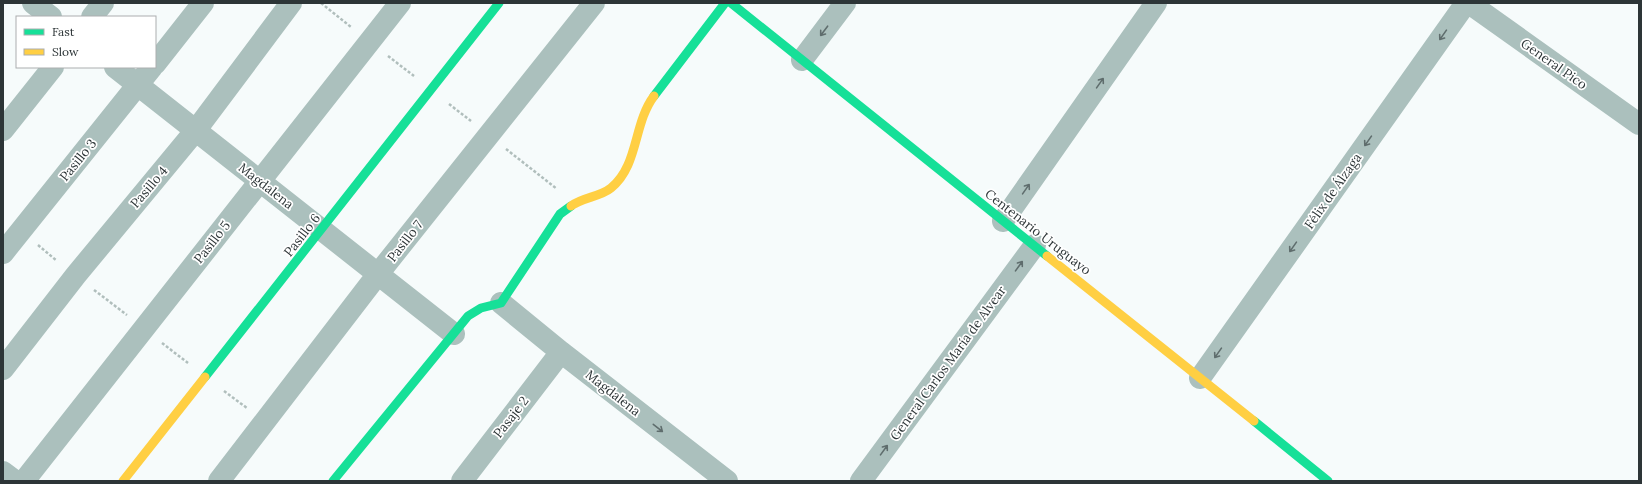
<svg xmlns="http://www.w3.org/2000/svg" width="1642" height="484" font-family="Lora,serif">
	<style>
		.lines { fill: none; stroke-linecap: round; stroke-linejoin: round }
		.path { stroke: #b0bebc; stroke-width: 2.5; stroke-dasharray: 3 2; stroke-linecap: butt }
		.street { stroke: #abc0bd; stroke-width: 22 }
		.fast { stroke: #16e098; stroke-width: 9 }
		.slow { stroke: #ffcf43; stroke-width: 9 }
		.oneway { stroke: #5f6d6d }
		.labels { text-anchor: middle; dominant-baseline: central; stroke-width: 3.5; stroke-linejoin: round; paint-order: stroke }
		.street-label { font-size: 13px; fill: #2d3537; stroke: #fff }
	</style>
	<rect width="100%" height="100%" fill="#f6fbfb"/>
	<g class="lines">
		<path class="path" d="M 321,3 L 351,27
			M 388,56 L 414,76
			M 449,104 L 471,121
			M 506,149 L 557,189
			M 38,245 L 57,261
			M 94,290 L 127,315
			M 162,343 L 188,363
			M 224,391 L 247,408"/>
		<path class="street" d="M 33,3 L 51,17
			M 1469,3 L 1639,124
			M 92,17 L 103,3
			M 802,60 L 845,3
			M 155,64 L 203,3
			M 115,67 L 454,334
			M 3,130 L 53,67
			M 1003,221 L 1156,3
			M 3,253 L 152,67
			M 501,303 L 561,352 L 727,481
			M 3,369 L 76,275 L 196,130 L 291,3
			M 1200,378 L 1466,3
			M 3,472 L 15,481
			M 24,481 L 400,3
			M 219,481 L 378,274 L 594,3
			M 462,481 L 561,352
			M 861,481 L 1035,245"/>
		<path class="fast" d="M 731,3 L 1047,256
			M 654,96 L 725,3
			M 205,377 L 499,3
			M 1254,421 L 1328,481
			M 333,481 L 468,316 L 481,308 L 501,303 L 560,214 L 571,206"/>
		<path class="slow" d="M 571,206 C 583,197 600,197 611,188 C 639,165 633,124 654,96
			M 1047,256 L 1254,421
			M 123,481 L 205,377"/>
	</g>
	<defs><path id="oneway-shaft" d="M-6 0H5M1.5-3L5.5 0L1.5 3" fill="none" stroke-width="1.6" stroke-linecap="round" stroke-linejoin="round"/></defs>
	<g class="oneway">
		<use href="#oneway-shaft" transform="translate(824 31) rotate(127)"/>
		<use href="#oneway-shaft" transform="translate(1443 35) rotate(125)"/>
		<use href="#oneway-shaft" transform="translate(1100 83) rotate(-55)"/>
		<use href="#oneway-shaft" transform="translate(1368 141) rotate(125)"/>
		<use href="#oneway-shaft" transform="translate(1026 189) rotate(-55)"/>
		<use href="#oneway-shaft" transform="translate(1293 247) rotate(125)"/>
		<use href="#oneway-shaft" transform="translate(1019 266) rotate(-54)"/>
		<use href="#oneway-shaft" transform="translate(1218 353) rotate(125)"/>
		<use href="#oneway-shaft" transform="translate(658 428) rotate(38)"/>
		<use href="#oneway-shaft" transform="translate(884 450) rotate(-54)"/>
	</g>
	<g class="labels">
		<g class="street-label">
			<text transform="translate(1554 64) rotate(35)">General Pico</text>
			<text transform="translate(78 160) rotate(-51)">Pasillo 3</text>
			<text transform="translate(266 186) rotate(38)">Magdalena</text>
			<text transform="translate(149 187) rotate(-50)">Pasillo 4</text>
			<text transform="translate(1333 191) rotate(-55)">Félix de Álzaga</text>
			<text transform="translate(1038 232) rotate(38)">Centenario Uruguayo</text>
			<text transform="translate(302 235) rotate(-52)">Pasillo 6</text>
			<text transform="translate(405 241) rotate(-52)">Pasillo 7</text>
			<text transform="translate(212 242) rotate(-52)">Pasillo 5</text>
			<text transform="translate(948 363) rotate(-54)">General Carlos María de Alvear</text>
			<text transform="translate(613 393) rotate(38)">Magdalena</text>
			<text transform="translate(511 417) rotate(-52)">Pasaje 2</text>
		</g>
	</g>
	<rect width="1642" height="484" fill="none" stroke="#2d3537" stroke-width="8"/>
	<rect x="16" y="16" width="140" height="52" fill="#ffffff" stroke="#abaeaf"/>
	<rect x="24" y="29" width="20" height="6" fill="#16e098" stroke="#abaeaf"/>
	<text x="52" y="36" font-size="12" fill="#2d3537">Fast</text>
	<rect x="24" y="49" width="20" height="6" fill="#ffcf43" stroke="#abaeaf"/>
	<text x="52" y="56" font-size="12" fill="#2d3537">Slow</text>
</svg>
